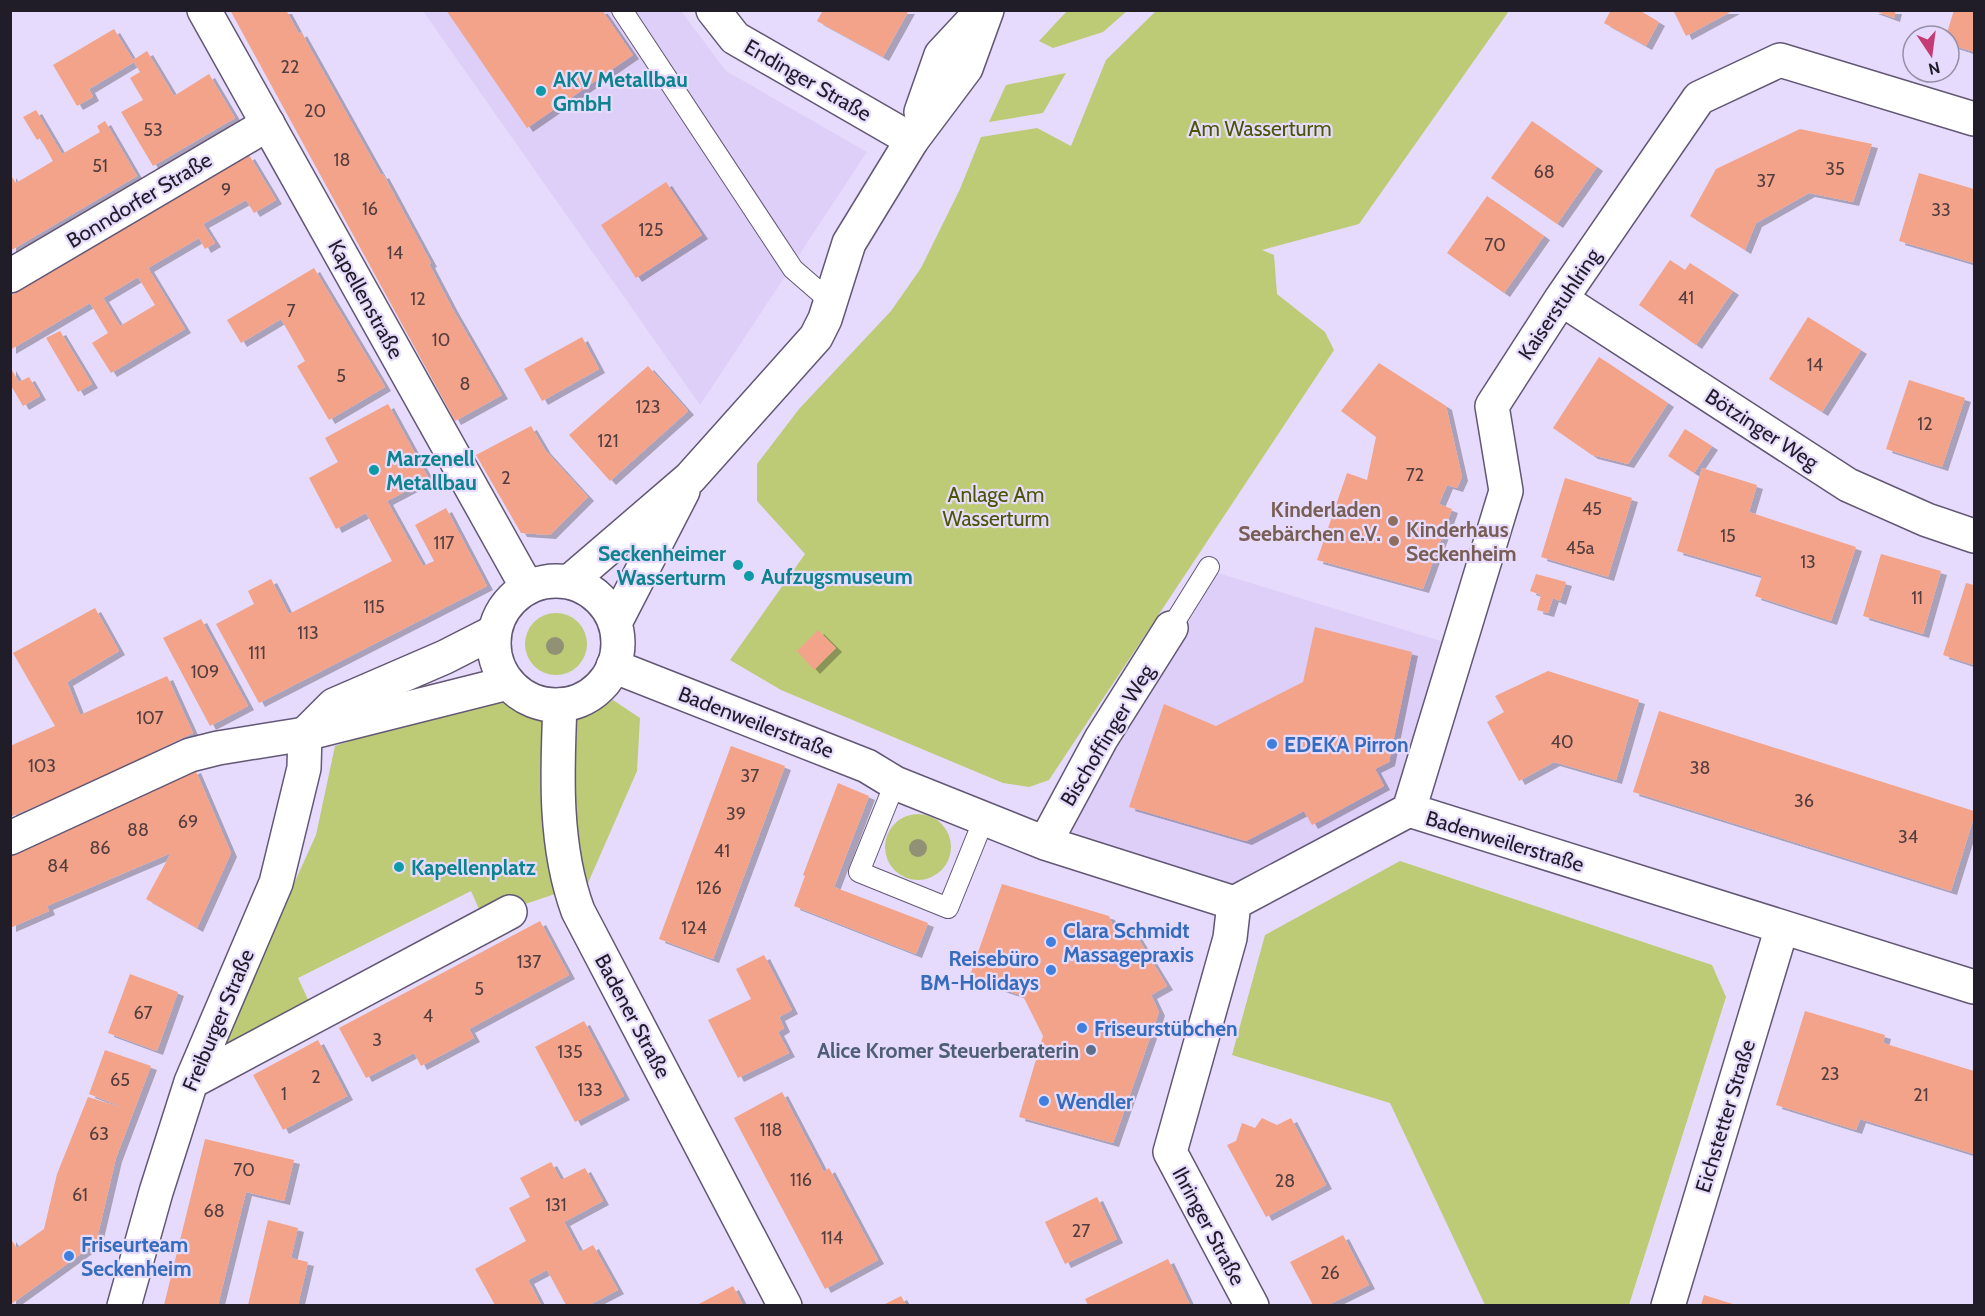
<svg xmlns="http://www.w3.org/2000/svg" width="1985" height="1316" font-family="Cabin,sans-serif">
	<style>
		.built { fill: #ddcff7 }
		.green { fill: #bdca76 }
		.building { fill: #f3a389; fill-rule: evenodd; filter: url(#shadow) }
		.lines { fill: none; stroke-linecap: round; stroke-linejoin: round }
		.service-casing { stroke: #625774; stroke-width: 22 }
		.minor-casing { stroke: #625774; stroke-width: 36 }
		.tertiary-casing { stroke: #625774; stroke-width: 36 }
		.service { stroke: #fff; stroke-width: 20 }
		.minor { stroke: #fff; stroke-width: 33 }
		.tertiary { stroke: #fff; stroke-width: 33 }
		.tree { fill: #919175 }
		.culture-dot { fill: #0f9aa8; stroke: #e6dbfc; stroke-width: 2 }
		.education-dot { fill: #8d6e63; stroke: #e6dbfc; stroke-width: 2 }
		.shop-dot { fill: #3f7fe0; stroke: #e6dbfc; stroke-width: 2 }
		.service-dot { fill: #5c6f8a; stroke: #e6dbfc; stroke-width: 2 }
		.labels { text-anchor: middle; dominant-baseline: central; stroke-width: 4.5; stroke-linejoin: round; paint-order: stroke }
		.number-label { font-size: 18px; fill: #553e40 }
		.culture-label { font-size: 21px; font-weight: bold; fill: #0d838f; stroke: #e6dbfc; text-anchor: start }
		.street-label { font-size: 21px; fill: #201c28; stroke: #e6dbfc }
		.park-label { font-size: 21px; fill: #4c5506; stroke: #e6dbfc }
		.education-label { font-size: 21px; font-weight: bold; fill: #785e54; stroke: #e6dbfc; text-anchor: end }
		.shop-label { font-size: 21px; font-weight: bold; fill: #366cbe; stroke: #e6dbfc; text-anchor: start }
		.service-label { font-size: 21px; font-weight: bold; fill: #4e5e75; stroke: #e6dbfc; text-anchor: end }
	</style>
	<defs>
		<filter id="shadow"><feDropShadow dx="6" dy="4" stdDeviation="0" flood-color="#0004"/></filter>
	</defs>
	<rect width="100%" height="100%" fill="#e6dbfc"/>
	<path class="built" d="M 423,11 L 681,11 L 726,71 L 867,152 L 700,405 Z
		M 1218,573 L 1444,642 L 1397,799 L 1234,885 L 1070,835 L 1099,769 Z"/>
	<path class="green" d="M 1067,11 L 1067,10 L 1127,11 L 1103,32 L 1053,48 L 1039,41 Z
		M 1156,11 L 1509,11 L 1359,224 L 1262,250 L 1274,255 L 1277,294 L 1325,332 L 1334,350 L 1049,780 L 1029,787 L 1003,783 L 781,690 L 730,660 L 805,554 L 757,501 L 757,464 L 799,409 L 891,311 L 921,268 L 960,189 L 981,137 L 1037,128 L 1071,146 L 1106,60 Z
		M 1066,73 L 1043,113 L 989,122 L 1006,85 Z
		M525 644a31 31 0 1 1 62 0a31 31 0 1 1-62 0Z
		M 613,700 L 640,718 L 637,771 L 588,883 L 483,918 L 471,891 L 298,978 L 311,1006 L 218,1051 L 316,835 L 335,746 L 390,727 L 505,701 L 528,710 L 570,714 L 598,710 Z
		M885 847a33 33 0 1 1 66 0a33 33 0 1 1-66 0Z
		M 1400,861 L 1712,965 L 1726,997 L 1629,1305 L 1485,1305 L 1390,1103 L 1232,1055 L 1265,935 Z"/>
	<path class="building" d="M 230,10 L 286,10 L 299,34 L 301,32 L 381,175 L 383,174 L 431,263 L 429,264 L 452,308 L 502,395 L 455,421 Z
		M 446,10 L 602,10 L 633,55 L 527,128 Z
		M 823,10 L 909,10 L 883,57 L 817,21 Z
		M 1611,10 L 1639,10 L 1659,22 L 1646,46 L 1604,23 Z
		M 1673,10 L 1734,10 L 1686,36 Z
		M 1872,10 L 1896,10 L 1894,18 Z
		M 1954,10 L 1974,10 L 1974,52 L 1949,44 L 1949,36 L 1946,36 Z
		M 114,29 L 133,60 L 147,51 L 174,96 L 209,74 L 235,118 L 153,166 L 121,112 L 143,100 L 130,78 L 140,72 L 134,62 L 89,89 L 93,97 L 77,106 L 53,65 Z
		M 36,110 L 62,154 L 100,132 L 97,126 L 105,121 L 137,176 L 10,251 L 10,174 L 16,183 L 53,161 L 40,138 L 37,140 L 23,117 Z
		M 1532,121 L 1597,167 L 1557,224 L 1491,178 Z
		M 1800,129 L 1872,144 L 1853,202 L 1809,193 L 1756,223 L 1745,250 L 1690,216 L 1716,169 Z
		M 249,155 L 276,200 L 254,213 L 246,200 L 203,224 L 215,243 L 205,249 L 199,238 L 148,268 L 185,329 L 111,373 L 92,343 L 108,333 L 90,303 L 10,350 L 10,296 ZM 138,277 L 155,305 L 120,326 L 103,298 Z
		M 1919,173 L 1974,189 L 1974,263 L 1899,241 Z
		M 666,182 L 702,235 L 636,278 L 601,225 Z
		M 1487,196 L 1544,236 L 1504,293 L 1447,253 Z
		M 1670,260 L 1685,270 L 1690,263 L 1733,291 L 1696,345 L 1639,305 Z
		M 314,268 L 385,387 L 329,420 L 297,366 L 305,361 L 281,319 L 241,343 L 227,320 Z
		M 1808,317 L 1861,350 L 1822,412 L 1769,379 Z
		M 60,331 L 92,384 L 78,392 L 46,338 Z
		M 582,337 L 599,369 L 542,401 L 524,369 Z
		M 1599,357 L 1668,403 L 1628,464 L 1592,455 L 1553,428 Z
		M 1379,363 L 1446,406 L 1462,477 L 1457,488 L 1447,485 L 1439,504 L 1452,509 L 1423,589 L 1317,560 L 1347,473 L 1367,480 L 1376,437 L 1341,411 Z
		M 648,366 L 688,411 L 610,481 L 569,435 Z
		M 10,367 L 19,382 L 29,377 L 40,396 L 23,406 L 10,384 Z
		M 1909,380 L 1965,398 L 1942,467 L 1886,449 Z
		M 388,404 L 429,479 L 387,501 L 423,566 L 434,561 L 415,525 L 446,508 L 487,586 L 259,703 L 216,624 L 254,604 L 248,591 L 271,579 L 289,614 L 392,561 L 366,513 L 336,529 L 309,478 L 338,462 L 325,438 Z
		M 531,426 L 545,450 L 588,497 L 550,535 L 521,533 L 476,455 Z
		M 1685,429 L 1712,446 L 1694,473 L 1668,456 Z
		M 1702,468 L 1757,485 L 1749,512 L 1856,547 L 1831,621 L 1755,596 L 1762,576 L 1677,551 Z
		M 1565,478 L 1632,498 L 1608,577 L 1541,557 Z
		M 1881,554 L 1941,571 L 1923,634 L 1863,616 Z
		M 1536,574 L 1566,582 L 1560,601 L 1553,598 L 1548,613 L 1537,610 L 1541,595 L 1530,591 Z
		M 1966,583 L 1974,585 L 1974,665 L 1943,655 Z
		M 95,608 L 119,651 L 67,682 L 80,715 L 167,676 L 193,733 L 83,786 L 10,817 L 10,746 L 55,726 L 13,653 Z
		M 201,619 L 248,706 L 210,726 L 163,638 Z
		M 1315,627 L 1412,652 L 1389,762 L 1375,769 L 1384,786 L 1312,825 L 1304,811 L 1246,841 L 1129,807 L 1164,704 L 1216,726 L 1303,682 Z
		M 818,630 L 836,648 L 814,670 L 797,651 Z
		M 1548,671 L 1639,700 L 1616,780 L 1554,762 L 1519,781 L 1487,722 L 1504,712 L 1495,696 Z
		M 1659,711 L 1974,811 L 1974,817 L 1951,891 L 1633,792 Z
		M 731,746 L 785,766 L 713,959 L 659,939 Z
		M 195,769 L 231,853 L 197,928 L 146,899 L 171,853 L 47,906 L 49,911 L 10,928 L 10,851 Z
		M 838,783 L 869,796 L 834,887 L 928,923 L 916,954 L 794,906 L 805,876 L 803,875 Z
		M 1002,884 L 1109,916 L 1115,931 L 1130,925 L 1167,986 L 1151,995 L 1159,1012 L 1113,1143 L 1019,1117 L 1043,1036 L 1023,996 L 969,978 Z
		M 540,921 L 569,975 L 469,1029 L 474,1038 L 421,1066 L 414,1053 L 366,1078 L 339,1028 Z
		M 764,955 L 792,1010 L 779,1017 L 784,1028 L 778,1032 L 789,1053 L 738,1078 L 708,1020 L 751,999 L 736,969 Z
		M 130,974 L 178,992 L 157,1051 L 108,1033 Z
		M 1805,1011 L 1885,1035 L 1883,1043 L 1974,1071 L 1974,1154 L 1860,1119 L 1856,1130 L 1776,1105 Z
		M 584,1021 L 624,1096 L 575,1122 L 535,1047 Z
		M 318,1040 L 347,1096 L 283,1130 L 253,1075 Z
		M 105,1050 L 151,1066 L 116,1158 L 96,1243 L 10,1305 L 10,1238 L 17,1248 L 44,1229 L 57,1174 L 88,1097 L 127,1109 L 89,1094 Z
		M 782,1092 L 824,1172 L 829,1168 L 878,1260 L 825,1289 L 734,1118 Z
		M 1262,1118 L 1277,1125 L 1291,1118 L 1326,1185 L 1266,1217 L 1227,1145 L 1236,1141 L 1242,1123 L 1255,1128 Z
		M 205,1139 L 294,1160 L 284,1201 L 246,1192 L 218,1305 L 164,1305 Z
		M 551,1162 L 561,1180 L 585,1168 L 603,1201 L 564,1222 L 580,1252 L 593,1245 L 618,1290 L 589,1305 L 566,1305 L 547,1270 L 528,1280 L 541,1305 L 495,1305 L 475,1269 L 526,1241 L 509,1208 L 530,1197 L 520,1178 Z
		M 1097,1197 L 1117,1239 L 1065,1264 L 1045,1222 Z
		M 268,1220 L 298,1228 L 291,1258 L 308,1262 L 298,1305 L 248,1305 Z
		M 1343,1235 L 1369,1285 L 1328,1305 L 1313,1305 L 1290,1262 Z
		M 1168,1259 L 1190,1305 L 1088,1305 L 1085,1299 Z
		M 733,1286 L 743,1305 L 697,1305 Z
		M 1704,1295 L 1736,1305 L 1701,1305 Z
		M 901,1296 L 906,1305 L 883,1305 Z"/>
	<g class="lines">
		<defs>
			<path id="service" d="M 622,10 L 793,269 L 831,302
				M 1171,628 L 1209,567
				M 895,783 L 859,872 L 948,908 L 984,819"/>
			<path id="minor" d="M 713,10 L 735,38 L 912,140
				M 10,276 L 268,124
				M 1561,299 L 1848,485 L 1927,520 L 1974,536
				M 613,666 L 867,766 L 895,783 L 1045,843 L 1234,903 L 1409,810 L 1974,987
				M 560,705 C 557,773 554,846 578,911 L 785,1306
				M 1409,810 L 1506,491 L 1492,406 L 1561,299 L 1699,98 L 1780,60 L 1974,119
				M 1045,843 L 1101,739 L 1171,628
				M 1234,903 L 1230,938 L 1170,1152 L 1252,1306
				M 191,1082 L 510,912
				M 124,1306 L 156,1192 L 191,1082 L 276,883 L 304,768 L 305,734 L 334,705 L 445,657 L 494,632
				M 1668,1306 L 1782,927"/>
			<path id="tertiary" d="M 204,10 L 527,587
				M 921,112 L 941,55 L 981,12
				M494 643a62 62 0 1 1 124 0a62 62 0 1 1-124 0Z
				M 569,582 L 690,478 L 816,337 L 825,319 L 849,243 L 912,140 L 966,68 L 987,10
				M 615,623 L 683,491
				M 10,838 L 190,755 L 218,748 L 305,734 L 508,683"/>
		</defs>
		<use href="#service" class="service-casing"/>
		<use href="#minor" class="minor-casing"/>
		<use href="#tertiary" class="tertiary-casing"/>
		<use href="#service" class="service"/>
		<use href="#minor" class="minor"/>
		<use href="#tertiary" class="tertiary"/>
	</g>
	<g class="tree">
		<circle cx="555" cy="646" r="9"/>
		<circle cx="918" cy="848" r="9"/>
	</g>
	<g class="culture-dot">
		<circle cx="541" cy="91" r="6"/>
		<circle cx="374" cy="470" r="6"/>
		<circle cx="738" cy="565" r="6"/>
		<circle cx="749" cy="576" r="6"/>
		<circle cx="399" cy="867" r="6"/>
	</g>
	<g class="education-dot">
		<circle cx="1393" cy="521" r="6"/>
		<circle cx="1394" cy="541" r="6"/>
	</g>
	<g class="shop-dot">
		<circle cx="1272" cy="744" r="6"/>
		<circle cx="1051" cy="942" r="6"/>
		<circle cx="1051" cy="970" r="6"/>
		<circle cx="1082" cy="1028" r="6"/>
		<circle cx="1044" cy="1101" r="6"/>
		<circle cx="69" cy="1256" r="6"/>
	</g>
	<circle class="service-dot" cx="1091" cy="1050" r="6"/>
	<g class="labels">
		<g class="number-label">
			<text x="290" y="67">22</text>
			<text x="315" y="111">20</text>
			<text x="153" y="130">53</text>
			<text x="342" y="160">18</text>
			<text x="100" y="166">51</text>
			<text x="1835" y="169">35</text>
			<text x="1544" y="172">68</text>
			<text x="1766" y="181">37</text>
			<text x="226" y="190">9</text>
			<text x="370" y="209">16</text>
			<text x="1941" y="210">33</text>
			<text x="651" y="230">125</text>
			<text x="1495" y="245">70</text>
			<text x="395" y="253">14</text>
			<text x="1686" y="298">41</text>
			<text x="418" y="299">12</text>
			<text x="291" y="311">7</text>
			<text x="441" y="340">10</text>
			<text x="1815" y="365">14</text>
			<text x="341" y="376">5</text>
			<text x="465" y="384">8</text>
			<text x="648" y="407">123</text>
			<text x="1925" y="424">12</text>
			<text x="608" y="441">121</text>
			<text x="1415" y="475">72</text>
			<text x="506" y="478">2</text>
			<text x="1592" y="509">45</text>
			<text x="1728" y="536">15</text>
			<text x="444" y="543">117</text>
			<text x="1580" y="548">45a</text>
			<text x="1808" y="562">13</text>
			<text x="1917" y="598">11</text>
			<text x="374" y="607">115</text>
			<text x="308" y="633">113</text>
			<text x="257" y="653">111</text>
			<text x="205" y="672">109</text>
			<text x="150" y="718">107</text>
			<text x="1562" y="742">40</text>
			<text x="42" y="766">103</text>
			<text x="1700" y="768">38</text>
			<text x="750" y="776">37</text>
			<text x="1804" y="801">36</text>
			<text x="736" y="814">39</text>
			<text x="188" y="822">69</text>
			<text x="138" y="830">88</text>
			<text x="1908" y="837">34</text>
			<text x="100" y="848">86</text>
			<text x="722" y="851">41</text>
			<text x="58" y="866">84</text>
			<text x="709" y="888">126</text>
			<text x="694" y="928">124</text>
			<text x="529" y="962">137</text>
			<text x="479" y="989">5</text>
			<text x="143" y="1013">67</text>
			<text x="428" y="1016">4</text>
			<text x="377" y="1040">3</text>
			<text x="570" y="1052">135</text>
			<text x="1830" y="1074">23</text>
			<text x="316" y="1077">2</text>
			<text x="120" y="1080">65</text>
			<text x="590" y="1090">133</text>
			<text x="284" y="1094">1</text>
			<text x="1921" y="1095">21</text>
			<text x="771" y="1130">118</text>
			<text x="99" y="1134">63</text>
			<text x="244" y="1170">70</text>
			<text x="801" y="1180">116</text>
			<text x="1285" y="1181">28</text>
			<text x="80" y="1195">61</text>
			<text x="556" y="1205">131</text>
			<text x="214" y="1211">68</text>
			<text x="1081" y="1231">27</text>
			<text x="832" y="1238">114</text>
			<text x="1330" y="1273">26</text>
		</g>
		<g class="culture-label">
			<text x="553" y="79">AKV Metallbau<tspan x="553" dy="24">GmbH</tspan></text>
			<text x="386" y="458">Marzenell<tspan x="386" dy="24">Metallbau</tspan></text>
			<text x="726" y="553" text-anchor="end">Seckenheimer<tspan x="726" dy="24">Wasserturm</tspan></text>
			<text x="761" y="576">Aufzugsmuseum</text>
			<text x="411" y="867">Kapellenplatz</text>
		</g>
		<g class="street-label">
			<text transform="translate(808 80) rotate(30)">Endinger Straße</text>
			<text transform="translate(139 200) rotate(-31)">Bonndorfer Straße</text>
			<text transform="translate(366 299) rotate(61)">Kapellenstraße</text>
			<text transform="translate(1559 304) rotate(-56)">Kaiserstuhlring</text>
			<text transform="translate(1762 429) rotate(33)">Bötzinger Weg</text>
			<text transform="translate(756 722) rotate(21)">Badenweilerstraße</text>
			<text transform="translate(1107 735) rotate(-59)">Bischoffinger Weg</text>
			<text transform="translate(1505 841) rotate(17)">Badenweilerstraße</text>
			<text transform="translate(633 1016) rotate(62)">Badener Straße</text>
			<text transform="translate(218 1020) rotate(-67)">Freiburger Straße</text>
			<text transform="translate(1725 1116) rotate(-73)">Eichstetter Straße</text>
			<text transform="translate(1209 1226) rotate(62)">Ihringer Straße</text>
		</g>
		<g class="park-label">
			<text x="1260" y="128">Am Wasserturm</text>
			<text x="996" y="494">Anlage Am<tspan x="996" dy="24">Wasserturm</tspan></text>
		</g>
		<g class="education-label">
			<text x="1381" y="509">Kinderladen<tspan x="1381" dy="24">Seebärchen e.V.</tspan></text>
			<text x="1406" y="529" text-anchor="start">Kinderhaus<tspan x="1406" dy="24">Seckenheim</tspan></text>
		</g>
		<g class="shop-label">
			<text x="1284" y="744">EDEKA Pirron</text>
			<text x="1063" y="930">Clara Schmidt<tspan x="1063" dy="24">Massagepraxis</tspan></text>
			<text x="1039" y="958" text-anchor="end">Reisebüro<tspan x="1039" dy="24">BM-Holidays</tspan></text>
			<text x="1094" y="1028">Friseurstübchen</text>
			<text x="1056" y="1101">Wendler</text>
			<text x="81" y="1244">Friseurteam<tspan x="81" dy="24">Seckenheim</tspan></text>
		</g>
		<g class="service-label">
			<text x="1079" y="1050">Alice Kromer Steuerberaterin</text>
		</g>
	</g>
	<rect width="1985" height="1316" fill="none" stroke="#201c28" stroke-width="24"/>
	<g transform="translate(1931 54) rotate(167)"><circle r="28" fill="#e6dbfc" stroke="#978fa7" stroke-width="1.5"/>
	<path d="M0-4.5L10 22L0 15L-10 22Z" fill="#c53c75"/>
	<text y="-9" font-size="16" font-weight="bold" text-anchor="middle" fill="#201c28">N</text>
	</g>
</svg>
